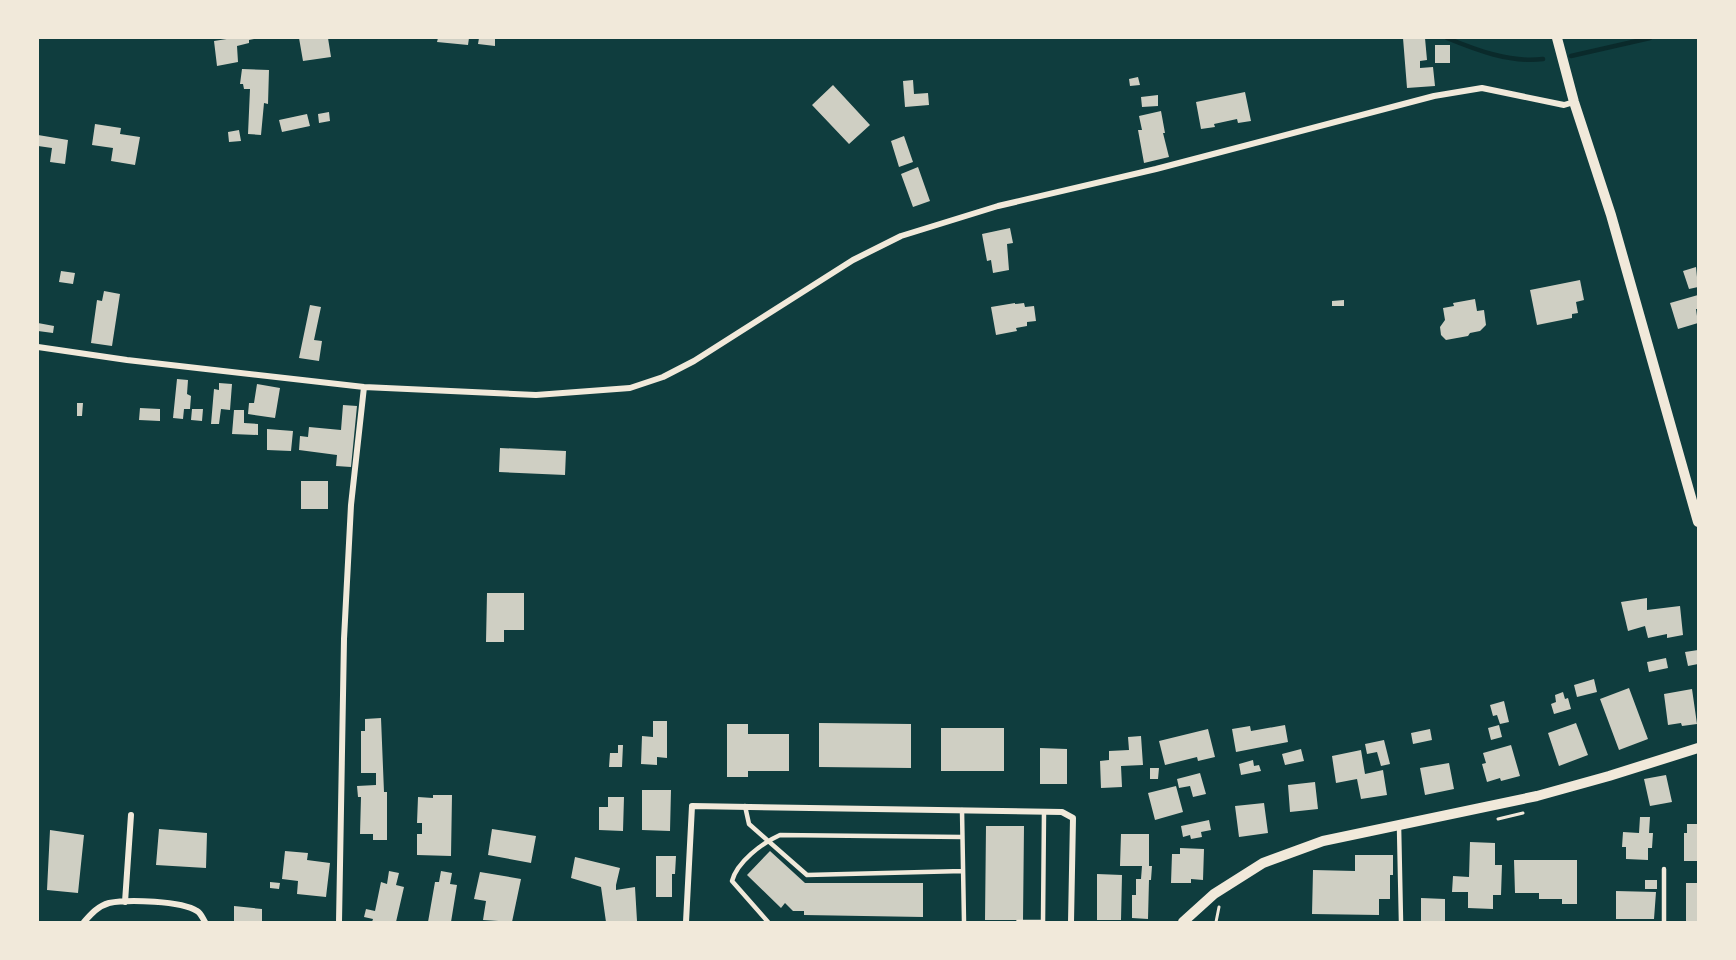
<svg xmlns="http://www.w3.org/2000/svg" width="1736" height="960" font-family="'Archivo Narrow',sans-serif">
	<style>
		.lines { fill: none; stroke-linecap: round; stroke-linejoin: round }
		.stream { stroke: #0a2a2b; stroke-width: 4.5 }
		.building { fill: #cfcfc3 }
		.path { stroke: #f1e9da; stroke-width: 3 }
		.service { stroke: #f1e9da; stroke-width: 4.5 }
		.minor { stroke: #f1e9da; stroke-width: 6 }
		.tertiary { stroke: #f1e9da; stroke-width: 10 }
	</style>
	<rect width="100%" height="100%" fill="#0f3d3e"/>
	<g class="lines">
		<path class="stream" d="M 1447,38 C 1476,50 1510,63 1543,59
			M 1571,56 L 1650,38"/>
	</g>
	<path class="building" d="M 233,38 L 254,39 L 249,40 L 249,43 L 237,46 L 238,62 L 217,66 L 214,41 Z
		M 299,38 L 328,38 L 331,57 L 303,61 Z
		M 438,38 L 469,38 L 468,45 L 437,42 Z
		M 479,38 L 495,38 L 495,46 L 478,44 Z
		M 1403,38 L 1425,38 L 1427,60 L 1420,61 L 1420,68 L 1433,67 L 1435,86 L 1407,88 Z
		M 1435,45 L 1450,45 L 1450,63 L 1435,63 Z
		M 242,69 L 269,70 L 268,104 L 264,103 L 261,135 L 248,134 L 250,89 L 244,89 L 243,84 L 240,84 Z
		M 1138,77 L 1140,85 L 1130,86 L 1129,79 Z
		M 913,80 L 914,94 L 928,93 L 929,105 L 905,107 L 903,81 Z
		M 833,85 L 870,125 L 849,144 L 812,105 Z
		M 1245,92 L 1251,121 L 1238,123 L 1237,119 L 1214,124 L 1215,127 L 1201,129 L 1196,102 Z
		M 1158,95 L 1158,106 L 1142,107 L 1141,97 Z
		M 1161,111 L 1165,133 L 1163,133 L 1169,157 L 1144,163 L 1138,130 L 1142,130 L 1139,116 Z
		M 329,112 L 330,121 L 319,123 L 318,114 Z
		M 307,114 L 310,126 L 282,132 L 279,120 Z
		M 95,124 L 121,128 L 120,134 L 140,137 L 135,165 L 111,161 L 113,148 L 92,145 Z
		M 239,130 L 241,141 L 229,142 L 228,132 Z
		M 38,135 L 68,140 L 65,164 L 50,162 L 52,148 L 38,146 Z
		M 904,136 L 913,162 L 899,167 L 891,141 Z
		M 918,167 L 930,201 L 913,207 L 901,174 Z
		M 1010,228 L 1013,243 L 1007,244 L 1009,270 L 993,273 L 991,260 L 987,261 L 982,234 Z
		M 1696,267 L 1698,287 L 1689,289 L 1683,271 Z
		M 61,271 L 75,273 L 73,284 L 59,282 Z
		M 1580,280 L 1584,300 L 1576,302 L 1578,313 L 1572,314 L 1572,318 L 1537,325 L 1530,290 Z
		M 104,291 L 120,294 L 112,346 L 91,343 L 97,300 L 102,301 Z
		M 1698,295 L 1698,309 L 1696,309 L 1698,323 L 1678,329 L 1670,303 Z
		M 1475,299 L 1477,311 L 1484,310 L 1486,325 L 1480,331 L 1470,333 L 1468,336 L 1446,340 L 1441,335 L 1440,327 L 1445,320 L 1443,308 L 1454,306 L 1453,303 Z
		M 1344,300 L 1344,306 L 1332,306 L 1332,301 Z
		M 1015,303 L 1015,304 L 1024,303 L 1025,307 L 1034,306 L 1036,321 L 1027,322 L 1027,326 L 1016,328 L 1017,331 L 996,335 L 991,307 Z
		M 310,305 L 321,307 L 314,340 L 322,341 L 319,361 L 299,358 Z
		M 38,323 L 54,326 L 53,333 L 38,331 Z
		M 177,379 L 188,380 L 187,394 L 191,396 L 190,409 L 184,409 L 183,419 L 173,418 Z
		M 219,383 L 232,384 L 230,410 L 221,409 L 219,424 L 211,424 L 214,389 L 219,390 Z
		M 257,384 L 280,388 L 275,418 L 248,414 L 249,403 L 254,403 Z
		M 77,403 L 83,403 L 82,416 L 77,416 Z
		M 343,405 L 357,406 L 351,467 L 336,466 L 337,455 L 299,450 L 300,436 L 308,437 L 309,427 L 341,430 Z
		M 140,408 L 160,409 L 160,421 L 139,420 Z
		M 192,409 L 203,409 L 202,421 L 191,420 Z
		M 234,410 L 244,410 L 244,423 L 258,424 L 258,435 L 232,434 Z
		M 267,429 L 293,431 L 291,451 L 267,450 Z
		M 500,448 L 566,451 L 565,475 L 499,472 Z
		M 301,481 L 328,481 L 328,509 L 301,509 Z
		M 487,593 L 524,593 L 524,630 L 504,630 L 504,642 L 486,642 Z
		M 1647,598 L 1647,610 L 1680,606 L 1683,635 L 1667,638 L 1667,634 L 1648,638 L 1645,626 L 1628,631 L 1621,602 Z
		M 1698,650 L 1698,664 L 1688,666 L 1685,652 Z
		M 1666,658 L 1668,668 L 1649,672 L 1647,662 Z
		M 1594,679 L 1597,692 L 1577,697 L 1574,685 Z
		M 1629,688 L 1648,739 L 1619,750 L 1600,699 Z
		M 1692,689 L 1697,724 L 1682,726 L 1681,723 L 1668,725 L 1664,694 Z
		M 1563,692 L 1565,699 L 1568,698 L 1571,709 L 1554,714 L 1551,704 L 1556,702 L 1555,695 Z
		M 1504,701 L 1509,722 L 1500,724 L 1497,715 L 1493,716 L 1490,705 Z
		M 381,718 L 384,792 L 387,792 L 387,840 L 373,840 L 373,834 L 360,834 L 361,797 L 358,797 L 357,786 L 376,785 L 376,773 L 361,773 L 361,731 L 365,731 L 365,719 Z
		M 653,721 L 667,721 L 667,758 L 657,757 L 657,765 L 641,764 L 642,736 L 653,737 Z
		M 819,723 L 911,724 L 911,768 L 819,767 Z
		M 1576,723 L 1588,755 L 1559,766 L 1548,733 Z
		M 727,724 L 748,724 L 748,734 L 789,734 L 789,771 L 748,771 L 748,777 L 727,777 Z
		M 1285,725 L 1288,742 L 1236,752 L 1232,729 L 1250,726 L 1251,731 Z
		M 1499,725 L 1502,737 L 1491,740 L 1488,728 Z
		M 941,728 L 1004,728 L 1004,771 L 941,771 Z
		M 1208,729 L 1215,757 L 1198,761 L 1197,757 L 1165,765 L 1159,741 Z
		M 1430,729 L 1432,740 L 1413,744 L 1411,733 Z
		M 1141,736 L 1143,765 L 1121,766 L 1122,787 L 1101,788 L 1100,761 L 1109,760 L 1109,751 L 1129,750 L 1128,737 Z
		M 1384,740 L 1390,764 L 1381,766 L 1377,752 L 1367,754 L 1365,744 Z
		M 618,745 L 623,745 L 622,767 L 609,767 L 610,753 L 618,753 Z
		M 1511,745 L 1520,776 L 1501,781 L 1500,778 L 1487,782 L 1482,764 L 1486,763 L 1483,753 Z
		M 1040,748 L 1067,749 L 1067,784 L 1040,784 Z
		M 1301,749 L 1304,761 L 1285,765 L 1282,754 Z
		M 1361,750 L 1365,774 L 1383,770 L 1387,795 L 1361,799 L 1357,779 L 1336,783 L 1332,756 Z
		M 1253,760 L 1254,766 L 1259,765 L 1261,771 L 1241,775 L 1239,764 Z
		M 1449,763 L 1454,789 L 1425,795 L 1420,768 Z
		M 1150,768 L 1159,768 L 1158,779 L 1150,779 Z
		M 1200,773 L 1206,794 L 1193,797 L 1190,786 L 1179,788 L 1177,779 Z
		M 1666,775 L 1672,802 L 1650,806 L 1644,779 Z
		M 1315,782 L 1318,809 L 1290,812 L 1288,785 Z
		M 1176,786 L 1183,812 L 1155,820 L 1148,793 Z
		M 642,790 L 671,790 L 670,831 L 642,830 Z
		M 433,795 L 452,795 L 451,856 L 417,855 L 417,834 L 422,834 L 422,823 L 417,823 L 418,797 L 433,798 Z
		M 608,797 L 624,797 L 623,831 L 599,830 L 599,807 L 608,807 Z
		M 1264,803 L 1268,833 L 1239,837 L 1235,806 Z
		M 1640,817 L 1650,817 L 1649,833 L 1653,833 L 1652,848 L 1648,848 L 1648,860 L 1626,859 L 1626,847 L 1622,847 L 1623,832 L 1639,833 Z
		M 1209,820 L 1211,830 L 1201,832 L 1202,837 L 1191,839 L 1190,835 L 1183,837 L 1181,826 Z
		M 1687,824 L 1698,824 L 1698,861 L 1684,861 L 1684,833 L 1687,833 Z
		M 986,826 L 1024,826 L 1023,920 L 985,920 Z
		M 159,829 L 207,833 L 206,868 L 156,865 Z
		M 492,829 L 536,836 L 531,863 L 488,855 Z
		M 50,830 L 84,835 L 78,893 L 47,890 Z
		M 1121,834 L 1149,834 L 1149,866 L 1152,866 L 1151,880 L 1149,880 L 1148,919 L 1132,918 L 1132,895 L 1136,895 L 1136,879 L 1141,879 L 1142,866 L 1120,866 Z
		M 1470,842 L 1495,843 L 1495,865 L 1502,865 L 1501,895 L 1493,895 L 1493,909 L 1468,908 L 1468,892 L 1452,892 L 1453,876 L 1469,877 Z
		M 1180,848 L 1204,849 L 1203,880 L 1191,879 L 1191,883 L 1171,883 L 1172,854 L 1180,854 Z
		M 285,851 L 308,853 L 307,860 L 330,863 L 326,897 L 297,894 L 298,881 L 282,879 Z
		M 770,851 L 805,883 L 923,883 L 923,917 L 804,915 L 804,911 L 793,911 L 785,903 L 781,908 L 747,875 Z
		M 1355,855 L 1393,855 L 1393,875 L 1390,875 L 1390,899 L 1379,899 L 1379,915 L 1312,914 L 1313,870 L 1355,871 Z
		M 656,856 L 676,856 L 675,874 L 672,874 L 672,897 L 656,897 Z
		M 575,857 L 620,868 L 616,885 L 616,890 L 635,887 L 637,921 L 606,922 L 601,887 L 571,878 Z
		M 1514,860 L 1577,860 L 1577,904 L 1562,904 L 1562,899 L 1539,899 L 1539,893 L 1515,893 Z
		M 389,871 L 399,873 L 396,885 L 404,887 L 396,922 L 372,922 L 373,919 L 364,917 L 366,909 L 375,911 L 381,882 L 387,884 Z
		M 441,871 L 452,873 L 450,884 L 457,885 L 451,922 L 428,922 L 435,882 L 439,882 Z
		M 480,872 L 521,879 L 512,922 L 483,920 L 486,901 L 474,899 Z
		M 1097,874 L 1122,875 L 1121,920 L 1097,920 Z
		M 1645,880 L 1657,880 L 1657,889 L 1645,889 Z
		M 270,882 L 280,883 L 279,889 L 270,888 Z
		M 1686,883 L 1698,883 L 1698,922 L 1686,922 Z
		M 1616,891 L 1656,892 L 1654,919 L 1616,919 Z
		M 1421,898 L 1445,899 L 1445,922 L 1421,922 Z
		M 234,906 L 262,909 L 262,922 L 234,922 Z"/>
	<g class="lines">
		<path class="path" d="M 1498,819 L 1523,813
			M 1216,922 L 1219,907"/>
		<path class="service" d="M 745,806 L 749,824 L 807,875 L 963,871
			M 962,810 L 964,922
			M 1399,826 L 1401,922
			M 768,922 L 732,881 C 737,862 762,843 780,835 L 962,837
			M 1018,922 L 1043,922 L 1044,812
			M 1664,922 L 1664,869"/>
		<path class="minor" d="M 38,347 L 127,360 L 364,387 L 536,395 L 630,388 L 663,377 L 694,361 L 853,260 L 901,236 L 998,206 L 1156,169 L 1434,96 L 1482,88 L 1564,105 L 1574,102
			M 125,902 L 131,815
			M 84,922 C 91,914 98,906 109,903 C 128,899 182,901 197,911 C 201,913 203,919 205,922
			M 339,922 L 344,639 L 351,505 L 364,387
			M 686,922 L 692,806 L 1062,812 L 1073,818 L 1071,922"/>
		<path class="tertiary" d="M 1557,38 L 1574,102 L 1611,215 L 1698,522
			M 1183,922 L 1214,894 L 1263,863 L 1323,841 L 1537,796 L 1609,776 L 1698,748"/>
	</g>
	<rect width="1736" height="960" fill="none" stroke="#f1e9da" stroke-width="78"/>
</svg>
